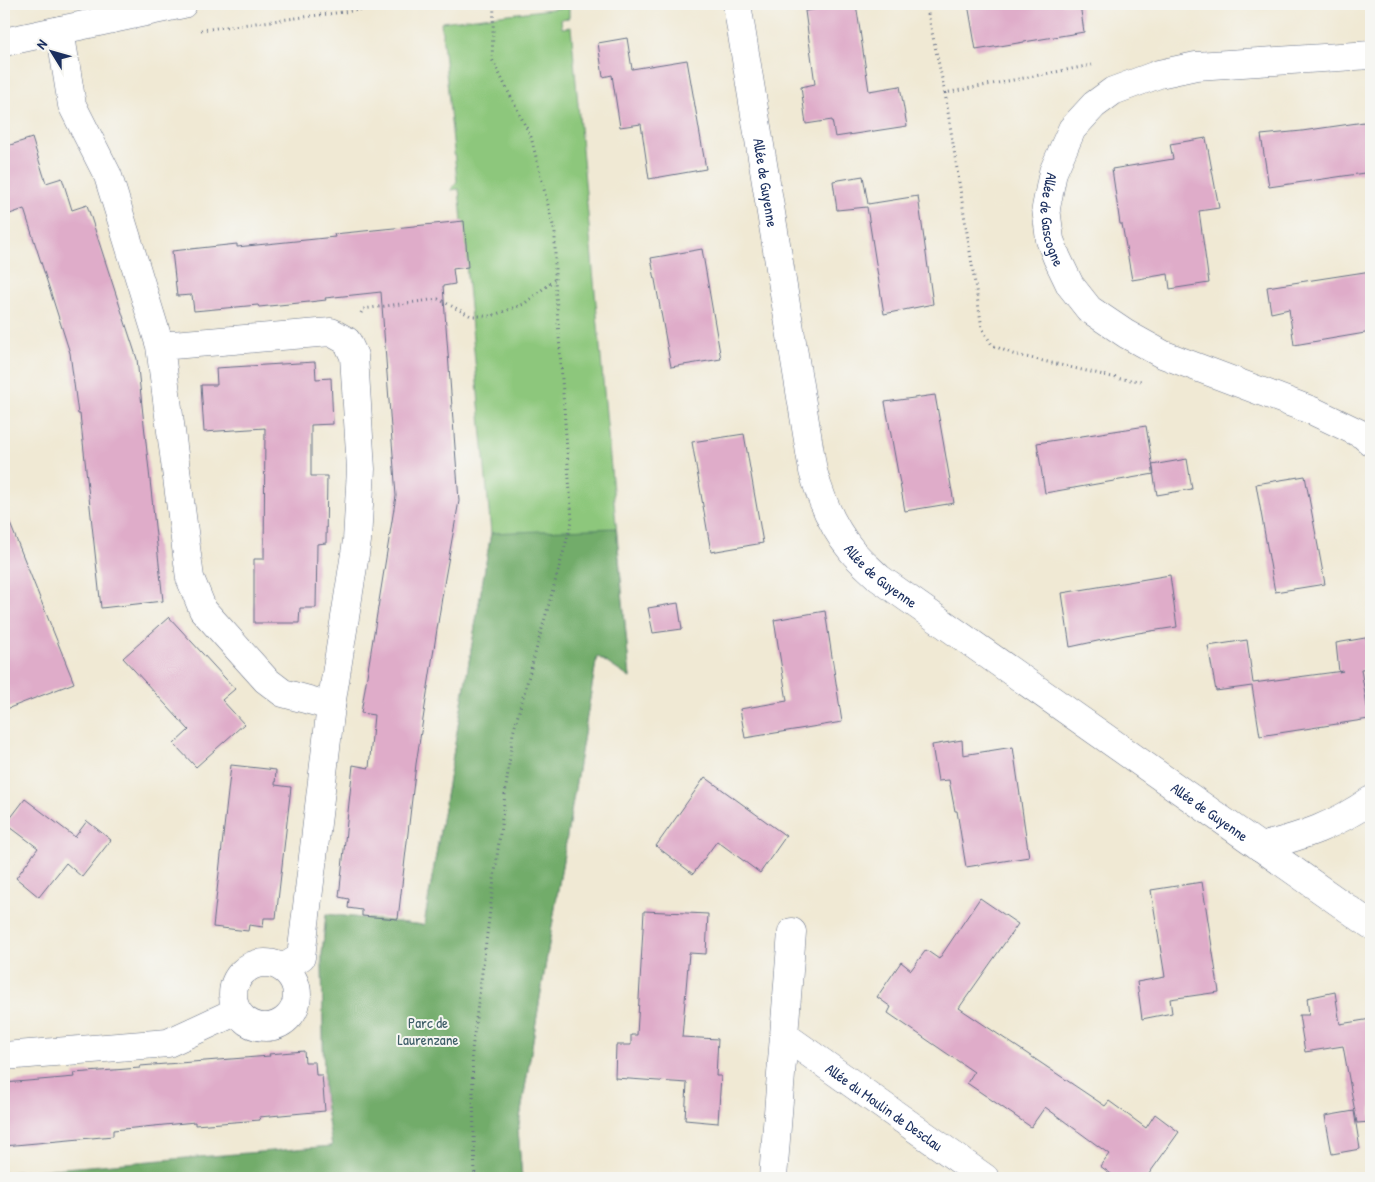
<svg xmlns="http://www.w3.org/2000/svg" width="1375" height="1182" font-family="'Patrick Hand',sans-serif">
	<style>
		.green { fill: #8dc77b; stroke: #547b6c }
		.forest { fill: #72ac6b; stroke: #466e64 }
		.building { fill: #dfacc9 }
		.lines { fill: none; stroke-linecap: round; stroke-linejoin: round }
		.minor-casing { stroke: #667087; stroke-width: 29 }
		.tertiary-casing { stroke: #667087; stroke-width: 29 }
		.path { stroke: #667087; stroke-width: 3; stroke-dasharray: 1 4; stroke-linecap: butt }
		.minor { stroke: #fff; stroke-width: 28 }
		.tertiary { stroke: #fff; stroke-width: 28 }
		.labels { text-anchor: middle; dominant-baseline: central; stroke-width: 4; stroke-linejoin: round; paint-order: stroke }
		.street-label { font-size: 15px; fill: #1b2f5e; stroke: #f6f6f2 }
		.park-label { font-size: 15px; fill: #3d5d67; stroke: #f6f6f2 }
	</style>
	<rect width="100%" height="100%" fill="#f6f6f2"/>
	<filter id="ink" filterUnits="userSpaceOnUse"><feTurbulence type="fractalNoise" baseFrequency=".02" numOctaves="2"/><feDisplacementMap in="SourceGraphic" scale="10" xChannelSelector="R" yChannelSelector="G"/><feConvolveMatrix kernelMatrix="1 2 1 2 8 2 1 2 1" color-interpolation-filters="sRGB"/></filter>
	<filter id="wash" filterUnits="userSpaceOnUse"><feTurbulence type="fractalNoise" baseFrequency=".0096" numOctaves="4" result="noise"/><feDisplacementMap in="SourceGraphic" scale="20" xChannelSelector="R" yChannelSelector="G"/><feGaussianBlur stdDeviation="1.12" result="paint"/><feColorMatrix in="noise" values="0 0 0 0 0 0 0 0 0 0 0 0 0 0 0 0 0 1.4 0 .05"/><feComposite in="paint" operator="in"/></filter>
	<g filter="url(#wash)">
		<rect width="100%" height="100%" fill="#f0e9d4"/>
		<path class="green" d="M 569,7 L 569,18 L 561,19 L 562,28 L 571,27 L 630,678 L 597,656 L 518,1130 L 522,1178 L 4,1178 L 332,1146 L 324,1095 L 322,955 L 326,914 L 424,925 L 491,533 L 459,189 L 451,190 L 457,181 L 441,22 Z"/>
		<path class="forest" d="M 616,528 L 630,678 L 597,656 L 518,1130 L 522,1178 L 4,1178 L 4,1173 L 332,1146 L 324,1095 L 322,955 L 326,914 L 424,925 L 491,533 Z"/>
		<g id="blocks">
			<path class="building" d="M 852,4 L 856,4 L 869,91 L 900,86 L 907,126 L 835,137 L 832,120 L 806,124 L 801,87 L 815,84 L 805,11 Z
				M 968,4 L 1080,4 L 1084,32 L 976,50 Z
				M 627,38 L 632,69 L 687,60 L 706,169 L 649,179 L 641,124 L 620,127 L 612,75 L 603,77 L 598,43 Z
				M 1371,121 L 1371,172 L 1269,187 L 1261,135 L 1302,131 Z
				M 32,138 L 46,183 L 62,178 L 72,210 L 87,205 L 137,359 L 163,601 L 101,608 L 80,414 L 78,414 L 70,353 L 24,209 L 4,216 L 4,147 Z
				M 1206,138 L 1219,208 L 1199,211 L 1209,283 L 1170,289 L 1168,274 L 1132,280 L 1122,224 L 1120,224 L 1112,169 L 1173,159 L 1170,144 Z
				M 863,176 L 868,204 L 918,196 L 933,304 L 884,314 L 867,207 L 837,210 L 833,181 Z
				M 464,221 L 468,267 L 453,269 L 455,284 L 443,286 L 459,501 L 445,578 L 416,764 L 398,919 L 362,916 L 362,910 L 348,908 L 349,899 L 339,897 L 353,765 L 369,768 L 374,715 L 361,713 L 396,496 L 381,292 L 325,298 L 326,300 L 309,302 L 259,307 L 258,305 L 194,311 L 192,295 L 177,296 L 172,251 L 237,244 L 237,247 L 335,237 L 334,234 Z
				M 702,249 L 721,359 L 671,367 L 651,258 Z
				M 1371,271 L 1371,332 L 1294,345 L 1289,309 L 1271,313 L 1267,287 Z
				M 315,362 L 316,379 L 331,378 L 333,424 L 311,425 L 311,476 L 327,476 L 326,543 L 317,544 L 316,608 L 300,608 L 299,623 L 254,623 L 254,559 L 264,559 L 265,428 L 204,432 L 201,385 L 217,385 L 216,368 Z
				M 935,395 L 954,503 L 905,511 L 885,402 Z
				M 1146,426 L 1154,474 L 1045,493 L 1037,443 Z
				M 744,434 L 763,543 L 711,552 L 692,442 Z
				M 1187,459 L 1192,489 L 1157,495 L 1152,465 Z
				M 1305,476 L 1325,584 L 1275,592 L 1256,484 Z
				M 5,511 L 74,683 L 4,710 L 4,512 Z
				M 1170,575 L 1177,627 L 1125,635 L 1070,647 L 1062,593 Z
				M 678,603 L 682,629 L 653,633 L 648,608 Z
				M 825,611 L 842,722 L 745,738 L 740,709 L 787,701 L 774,620 Z
				M 169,617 L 235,689 L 222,700 L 244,724 L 196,767 L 174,744 L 189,730 L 123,658 Z
				M 1371,637 L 1371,668 L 1361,669 L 1369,719 L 1260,736 L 1252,686 L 1216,691 L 1208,646 L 1247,640 L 1253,683 L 1343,671 L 1339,672 L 1336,643 Z
				M 962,740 L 963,755 L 1013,747 L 1029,857 L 966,867 L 957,811 L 955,811 L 949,780 L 938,781 L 932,745 Z
				M 231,765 L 276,770 L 275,785 L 291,787 L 276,918 L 264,918 L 263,927 L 249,925 L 248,931 L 213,927 Z
				M 705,777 L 786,836 L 760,873 L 717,841 L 693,874 L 656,846 Z
				M 25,799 L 75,837 L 87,821 L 111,840 L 82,877 L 66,863 L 39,897 L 16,878 L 38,848 L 6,824 Z
				M 1202,882 L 1219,992 L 1170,999 L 1172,1013 L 1142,1019 L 1137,982 L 1165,977 L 1151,890 Z
				M 980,898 L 1018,924 L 959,1008 L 1105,1106 L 1109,1101 L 1146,1128 L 1155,1114 L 1179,1132 L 1146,1178 L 1117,1178 L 1100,1166 L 1109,1154 L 1045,1107 L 1031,1127 L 967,1083 L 974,1072 L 888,1013 L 891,1007 L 877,997 L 901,962 L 911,970 L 926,950 L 939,959 Z
				M 644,911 L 708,914 L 706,954 L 689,953 L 682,1037 L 718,1039 L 716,1076 L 721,1076 L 718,1123 L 685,1120 L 687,1083 L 615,1078 L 616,1045 L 631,1045 L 631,1035 L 637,1035 Z
				M 1335,992 L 1340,1024 L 1371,1019 L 1371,1122 L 1357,1123 L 1343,1046 L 1305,1052 L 1299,1015 L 1309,1015 L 1307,998 Z
				M 304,1051 L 305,1062 L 315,1062 L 316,1075 L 322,1075 L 325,1111 L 259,1117 L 260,1120 L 195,1125 L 195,1122 L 113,1130 L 113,1136 L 4,1146 L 4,1083 L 75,1077 L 74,1073 L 140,1068 L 140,1066 L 270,1056 L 269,1054 Z
				M 1354,1111 L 1360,1149 L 1332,1154 L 1325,1116 Z"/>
		</g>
	</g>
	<g filter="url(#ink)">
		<use href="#blocks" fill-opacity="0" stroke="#667087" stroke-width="1"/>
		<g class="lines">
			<defs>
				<g id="minor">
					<path id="s1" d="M 737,4 L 813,471 C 821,500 832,527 852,551 C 860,561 870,569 879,578 L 1371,925"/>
					<path d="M 60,30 L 72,105 L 108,176 L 160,346 L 190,578 L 203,610 L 266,680 L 283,693 L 331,706 L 357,541 L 361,469 L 354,356 L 347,341 L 331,332 L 160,346"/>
					<path id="s2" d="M 1371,55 L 1196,66 L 1159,74 L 1113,91 L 1094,105 L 1072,129 L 1053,172 L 1046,208 L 1050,240 L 1057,258 L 1070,285 L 1089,309 L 1126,334 L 1162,354 L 1313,411 L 1363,435 L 1371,442"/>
					<path d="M 1260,847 C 1303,836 1334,826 1371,800"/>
					<circle cx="265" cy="995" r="32"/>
					<path d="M 283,968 L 301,957 L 331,706"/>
					<path id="s3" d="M 785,1036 L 985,1178"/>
					<path d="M 4,1056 L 168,1043 L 237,1011"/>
					<path d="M 773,1178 L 792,932"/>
				</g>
				<path id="tertiary" d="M 4,42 L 183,4"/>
			</defs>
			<use href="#minor" class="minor-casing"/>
			<use href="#tertiary" class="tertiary-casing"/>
			<path class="path" d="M 926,4 L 945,93 L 1092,65
				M 201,30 L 407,4
				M 945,93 L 982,328 L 992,345 L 1013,354 L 1121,379 L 1142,381
				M 361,313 L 363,309 L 438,299 L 471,316 L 491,316 L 524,304 L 554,280
				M 475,1178 L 472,1050 L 513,733 L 572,521 L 555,280 L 555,233 L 531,137 L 492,59 L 494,4"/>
			<use href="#minor" class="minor"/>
			<use href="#tertiary" class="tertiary"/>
		</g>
	</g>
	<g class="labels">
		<g class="street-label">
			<text stroke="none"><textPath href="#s1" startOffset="181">Allée de Guyenne</textPath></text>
			<text stroke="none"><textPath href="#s2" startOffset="414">Allée de Gascogne</textPath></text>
			<text stroke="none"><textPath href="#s1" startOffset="601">Allée de Guyenne</textPath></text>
			<text stroke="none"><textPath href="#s1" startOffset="1006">Allée de Guyenne</textPath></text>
			<text stroke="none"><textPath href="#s3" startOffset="122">Allée du Moulin de Desclau</textPath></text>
		</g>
		<g class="park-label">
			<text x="428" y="1022">Parc de<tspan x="428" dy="17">Laurenzane</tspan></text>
		</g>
	</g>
	<rect width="1375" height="1182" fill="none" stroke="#f6f6f2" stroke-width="20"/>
	<g transform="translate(52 52) rotate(307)" stroke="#f6f6f2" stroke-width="4" paint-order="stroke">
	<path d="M0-4L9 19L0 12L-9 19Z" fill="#1b2f5e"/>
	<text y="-8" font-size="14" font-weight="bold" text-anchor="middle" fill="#1b2f5e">N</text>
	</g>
</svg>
